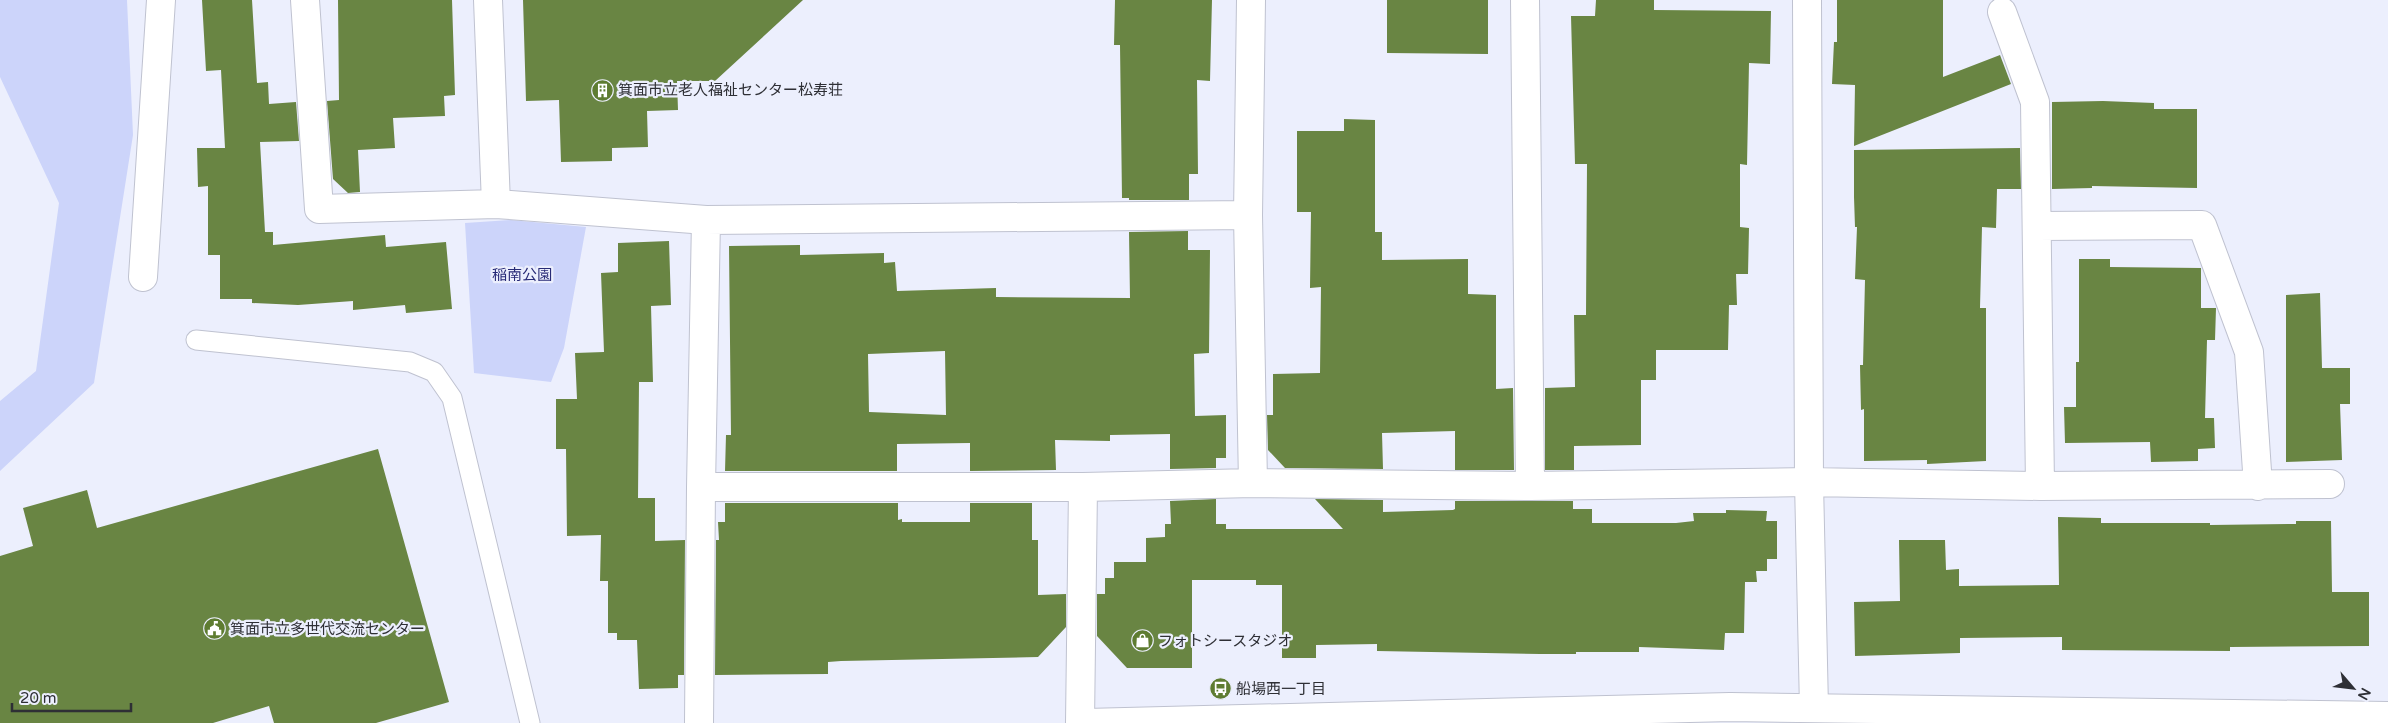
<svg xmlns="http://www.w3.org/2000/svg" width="2388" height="723" font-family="'Varela Round','Noto Sans JP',sans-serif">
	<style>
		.green { fill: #ccd4fa }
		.building { fill: #698543; fill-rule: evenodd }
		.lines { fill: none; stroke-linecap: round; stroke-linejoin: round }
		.service-casing { stroke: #bfc2d0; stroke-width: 21 }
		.minor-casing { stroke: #bfc2d0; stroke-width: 30 }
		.tertiary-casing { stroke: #bfc2d0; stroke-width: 30 }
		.service { stroke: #fff; stroke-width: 19 }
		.minor { stroke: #fff; stroke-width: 28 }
		.tertiary { stroke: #fff; stroke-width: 28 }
		.labels { text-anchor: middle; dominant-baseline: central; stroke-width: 4.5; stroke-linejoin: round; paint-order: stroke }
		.poi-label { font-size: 15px; fill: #2e2f35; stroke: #eceffd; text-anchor: start }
		.park-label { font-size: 15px; fill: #282b77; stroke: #eceffd }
	</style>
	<rect width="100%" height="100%" fill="#eceffd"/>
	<path class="green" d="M 0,0 L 127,0 L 133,135 L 94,383 L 0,471 L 0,401 L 36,371 L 59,203 L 0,77 Z
		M 511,220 L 586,227 L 564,348 L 551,382 L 474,373 L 465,223 Z"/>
	<path class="building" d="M 202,0 L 252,0 L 257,83 L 268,82 L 269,104 L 296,102 L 299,141 L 260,142 L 265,232 L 273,232 L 273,245 L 385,235 L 386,247 L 446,242 L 452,309 L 406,313 L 405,305 L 353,310 L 353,301 L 298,305 L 252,303 L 252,299 L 220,299 L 220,255 L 208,255 L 208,186 L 198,187 L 197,148 L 225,148 L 221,70 L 206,71 Z
		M 338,0 L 452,0 L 455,95 L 444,96 L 445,116 L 393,118 L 395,148 L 358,150 L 360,192 L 348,193 L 333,179 L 327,101 L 339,100 Z
		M 523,0 L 803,0 L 715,81 L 677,81 L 678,110 L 647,111 L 648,147 L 612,148 L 612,161 L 561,162 L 559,100 L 526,101 Z
		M 1115,0 L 1212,0 L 1210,81 L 1197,80 L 1198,174 L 1189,174 L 1189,200 L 1129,200 L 1129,198 L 1122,198 L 1120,45 L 1114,45 Z
		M 1387,0 L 1488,0 L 1488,54 L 1387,53 Z
		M 1596,0 L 1654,0 L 1654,10 L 1771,11 L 1770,64 L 1749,63 L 1747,165 L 1740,164 L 1740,227 L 1749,228 L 1748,274 L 1736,274 L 1737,305 L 1729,305 L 1728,350 L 1656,350 L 1656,380 L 1641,380 L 1641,445 L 1574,446 L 1574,470 L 1545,470 L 1545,388 L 1575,387 L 1574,315 L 1586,315 L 1587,164 L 1575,164 L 1571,16 L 1595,16 Z
		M 1837,0 L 1943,0 L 1943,77 L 2000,55 L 2011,84 L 1854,146 L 1855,85 L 1832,84 L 1834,42 L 1837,42 Z
		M 2103,101 L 2154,103 L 2154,109 L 2197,109 L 2197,188 L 2092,186 L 2092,188 L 2052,189 L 2052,102 Z
		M 1344,119 L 1375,120 L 1375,232 L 1382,232 L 1382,260 L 1468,259 L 1468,294 L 1496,295 L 1496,389 L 1513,388 L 1514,470 L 1455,470 L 1455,431 L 1382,433 L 1383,469 L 1285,468 L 1268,450 L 1267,415 L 1273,415 L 1273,374 L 1320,373 L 1321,287 L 1310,288 L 1311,212 L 1297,212 L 1297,131 L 1344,131 Z
		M 2020,148 L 2021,189 L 1997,189 L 1996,228 L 1982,227 L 1980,308 L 1986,308 L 1986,461 L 1927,464 L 1927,460 L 1864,461 L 1864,409 L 1861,410 L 1860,365 L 1863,365 L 1865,280 L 1855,279 L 1857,227 L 1855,227 L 1854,197 L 1854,150 Z
		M 1188,231 L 1188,250 L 1210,250 L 1209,353 L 1194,354 L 1195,416 L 1226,415 L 1226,458 L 1216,458 L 1216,468 L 1170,469 L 1170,434 L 1110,435 L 1110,441 L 1055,440 L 1056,470 L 970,471 L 970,443 L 897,444 L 897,471 L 725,471 L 726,435 L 731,435 L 729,246 L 800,245 L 800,255 L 884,253 L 884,263 L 895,262 L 897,291 L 996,288 L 996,297 L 1130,298 L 1129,232 ZM 945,351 L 946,415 L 869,412 L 868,354 Z
		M 669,241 L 671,305 L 651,306 L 653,382 L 639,382 L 638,498 L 655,498 L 655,541 L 685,540 L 684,675 L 678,675 L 678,688 L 639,689 L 637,640 L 617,640 L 617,633 L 608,633 L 608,581 L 600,581 L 601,535 L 567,536 L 566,449 L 556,449 L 556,399 L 577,399 L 575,353 L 604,352 L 601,273 L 618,272 L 618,243 Z
		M 2079,259 L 2110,259 L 2110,267 L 2201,268 L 2201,308 L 2216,308 L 2215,340 L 2207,340 L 2205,418 L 2214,418 L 2215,448 L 2198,449 L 2198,461 L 2151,462 L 2150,442 L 2065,443 L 2064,407 L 2076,407 L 2076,362 L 2079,362 Z
		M 2320,293 L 2322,368 L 2350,368 L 2350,404 L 2340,404 L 2342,460 L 2286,462 L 2286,295 Z
		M 378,449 L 449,702 L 376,723 L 274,723 L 269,706 L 213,723 L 0,723 L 0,556 L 33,546 L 23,508 L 87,490 L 97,528 Z
		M 1216,499 L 1216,524 L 1226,524 L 1226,529 L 1343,529 L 1315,499 L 1383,500 L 1383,512 L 1453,510 L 1455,509 L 1455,501 L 1573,501 L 1573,509 L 1592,509 L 1592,523 L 1676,523 L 1694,521 L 1693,513 L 1726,513 L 1726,510 L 1767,511 L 1766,521 L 1777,521 L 1777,559 L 1767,559 L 1767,571 L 1756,571 L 1757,582 L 1745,582 L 1744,633 L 1725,633 L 1724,650 L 1639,647 L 1639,652 L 1576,652 L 1576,654 L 1540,654 L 1377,651 L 1377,644 L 1316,645 L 1316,658 L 1282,658 L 1282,585 L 1256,585 L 1256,580 L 1192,580 L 1192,668 L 1127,668 L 1097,636 L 1097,594 L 1105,594 L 1105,578 L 1114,578 L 1114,562 L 1146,562 L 1146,538 L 1165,537 L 1165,524 L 1171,524 L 1170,501 Z
		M 725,503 L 898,503 L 898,520 L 902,519 L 902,522 L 970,522 L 970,503 L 1032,503 L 1032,540 L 1038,540 L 1038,595 L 1066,594 L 1066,627 L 1038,657 L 841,661 L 828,662 L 828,674 L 715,675 L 716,540 L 719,540 L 718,522 L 725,522 Z
		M 2058,517 L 2101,518 L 2101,523 L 2210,523 L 2210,525 L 2296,524 L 2296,521 L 2331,521 L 2332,592 L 2369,592 L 2369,646 L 2230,647 L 2230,651 L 2062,650 L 2062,637 L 1960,638 L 1960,653 L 1855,656 L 1854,602 L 1900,601 L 1899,540 L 1945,540 L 1946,570 L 1959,569 L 1959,586 L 2059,585 Z"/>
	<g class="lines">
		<defs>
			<path id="service" d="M 196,340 L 410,362 L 434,372 L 452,398 L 530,723"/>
			<path id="minor" d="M 305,0 L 319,209 L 496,204 L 706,220 L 1248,215
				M 488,0 L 496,204
				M 1251,0 L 1248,215 L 1253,483
				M 1525,0 L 1530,486
				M 1807,0 L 1809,482 L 1814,708
				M 2002,12 L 2035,102 L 2040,486
				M 2037,226 L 2202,225 L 2249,352 L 2258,486
				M 143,277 L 161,0
				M 701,487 L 1083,487 L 1253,483 L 1530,486 L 1809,482 L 2040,486 L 2330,484
				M 699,723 L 701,487 L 706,220
				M 1080,723 L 1083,487"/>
			<path id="tertiary" d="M 1086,723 L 1730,707 L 2388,716"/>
		</defs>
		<use href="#service" class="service-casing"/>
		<use href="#minor" class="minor-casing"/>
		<use href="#tertiary" class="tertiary-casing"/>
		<use href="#service" class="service"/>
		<use href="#minor" class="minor"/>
		<use href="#tertiary" class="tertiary"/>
	</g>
	<defs>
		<symbol id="building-disc" viewBox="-11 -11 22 22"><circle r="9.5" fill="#5e7c31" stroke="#eceffd"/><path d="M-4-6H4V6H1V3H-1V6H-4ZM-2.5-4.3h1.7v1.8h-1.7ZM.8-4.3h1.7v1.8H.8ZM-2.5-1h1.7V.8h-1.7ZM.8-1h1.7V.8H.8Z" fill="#fff"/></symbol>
		<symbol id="civic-disc" viewBox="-11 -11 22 22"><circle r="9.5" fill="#5e7c31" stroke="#eceffd"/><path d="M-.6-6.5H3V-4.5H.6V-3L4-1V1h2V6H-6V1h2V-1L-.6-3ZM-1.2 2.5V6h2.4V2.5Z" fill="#fff"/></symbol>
		<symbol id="shop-disc" viewBox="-11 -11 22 22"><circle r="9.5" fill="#5e7c31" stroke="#eceffd"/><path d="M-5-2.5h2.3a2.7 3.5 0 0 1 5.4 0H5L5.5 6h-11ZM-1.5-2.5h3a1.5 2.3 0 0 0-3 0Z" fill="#fff"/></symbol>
		<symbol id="bus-disc" viewBox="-11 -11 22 22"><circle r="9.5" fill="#5e7c31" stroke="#eceffd"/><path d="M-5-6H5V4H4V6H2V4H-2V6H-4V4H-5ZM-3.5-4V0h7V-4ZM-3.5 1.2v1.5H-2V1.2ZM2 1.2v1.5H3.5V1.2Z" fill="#fff"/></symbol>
	</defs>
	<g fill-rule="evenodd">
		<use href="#building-disc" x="590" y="78" width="25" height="25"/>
		<use href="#civic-disc" x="202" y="616" width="25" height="25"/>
		<use href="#shop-disc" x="1130" y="628" width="25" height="25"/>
		<use href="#bus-disc" x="1208" y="676" width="25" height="25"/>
	</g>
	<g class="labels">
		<g class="poi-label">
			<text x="618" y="90">箕面市立老人福祉センター松寿荘</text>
			<text x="230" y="629">箕面市立多世代交流センター</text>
			<text x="1158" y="641">フォトシースタジオ</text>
			<text x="1236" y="689">船場西一丁目</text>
		</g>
		<g class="park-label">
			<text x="522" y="275">稲南公園</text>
		</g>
	</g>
	<g transform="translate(2353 688) rotate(118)" stroke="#eceffd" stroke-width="4" paint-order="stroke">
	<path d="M0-4L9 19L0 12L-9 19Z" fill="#2e2f35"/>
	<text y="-8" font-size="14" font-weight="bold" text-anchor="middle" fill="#2e2f35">N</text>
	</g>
	<path d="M12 703v8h119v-8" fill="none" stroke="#2e2f35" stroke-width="2.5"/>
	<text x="20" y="703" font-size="15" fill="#2e2f35" stroke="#eceffd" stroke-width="4" paint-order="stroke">20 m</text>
</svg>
